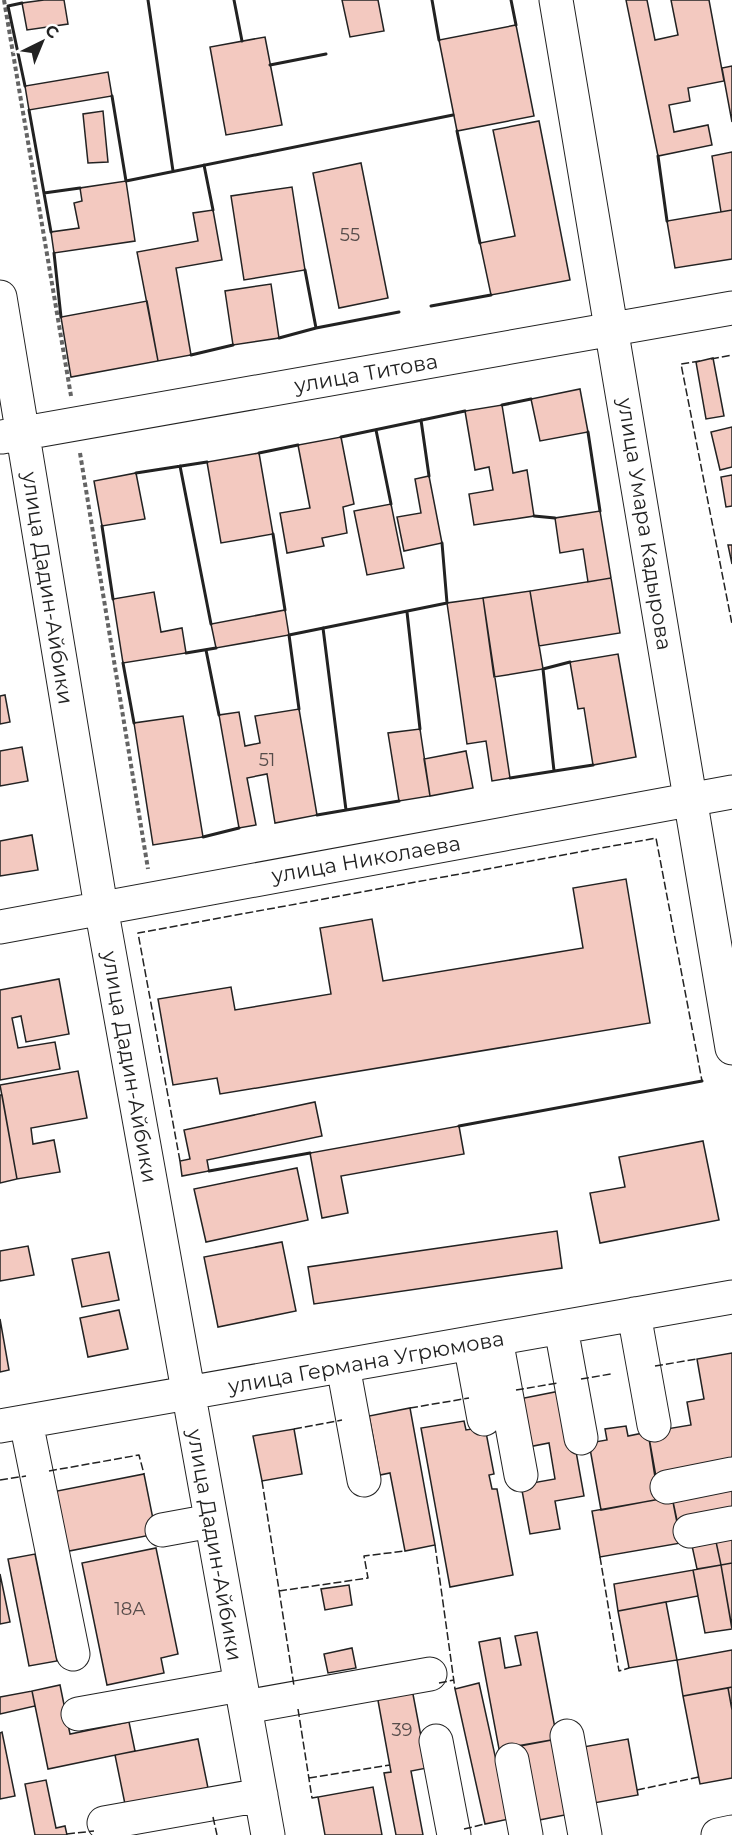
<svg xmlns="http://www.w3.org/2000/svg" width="732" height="1835" font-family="Montserrat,sans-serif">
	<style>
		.building { fill: #f3c9c0; stroke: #222; stroke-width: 1.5 }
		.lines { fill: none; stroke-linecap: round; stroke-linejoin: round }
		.minor-casing { stroke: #222; stroke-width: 35 }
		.path { stroke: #646464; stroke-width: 4; stroke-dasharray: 4.5 3; stroke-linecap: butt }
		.minor { stroke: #fff; stroke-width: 33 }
		.fence { stroke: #222; stroke-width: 1.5; stroke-dasharray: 8 3; stroke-linecap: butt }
		.wall { stroke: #222; stroke-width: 3 }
		.labels { text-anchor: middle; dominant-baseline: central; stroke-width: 4.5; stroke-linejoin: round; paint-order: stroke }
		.number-label { font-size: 18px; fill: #564c4a }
		.street-label { font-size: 21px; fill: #222; stroke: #fff }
	</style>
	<rect width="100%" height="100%" fill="#fff"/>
	<path class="building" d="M 44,0 L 64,0 L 68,24 L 27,30 L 22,3 Z
		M 342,0 L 378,0 L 384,31 L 350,37 Z
		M 626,0 L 647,0 L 655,40 L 678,35 L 671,0 L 709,0 L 724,81 L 688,88 L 690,101 L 669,105 L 674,132 L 708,125 L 712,145 L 658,156 Z
		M 516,25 L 534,116 L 457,131 L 439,40 Z
		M 265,37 L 282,125 L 226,135 L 210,47 Z
		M 732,66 L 732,122 L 722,68 Z
		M 108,72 L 112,96 L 29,110 L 25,86 Z
		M 103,111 L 108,162 L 88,163 L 83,114 Z
		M 539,121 L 570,280 L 491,295 L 480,243 L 515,236 L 493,130 Z
		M 732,152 L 732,210 L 721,212 L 712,156 Z
		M 361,163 L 388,298 L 339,308 L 313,173 Z
		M 126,181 L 135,241 L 54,253 L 51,232 L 79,228 L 74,203 L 82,201 L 80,188 Z
		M 292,187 L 305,270 L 244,280 L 231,196 Z
		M 213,210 L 222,260 L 176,268 L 191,355 L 158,361 L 137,252 L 198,241 L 193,213 Z
		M 732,210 L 732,259 L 675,268 L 667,221 Z
		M 271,284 L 279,338 L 233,345 L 225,291 Z
		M 147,301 L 158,361 L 71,377 L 61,317 Z
		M 713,358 L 724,416 L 706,419 L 696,362 Z
		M 580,389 L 588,432 L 540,441 L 531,399 Z
		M 502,405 L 513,473 L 527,470 L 534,516 L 474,525 L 469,494 L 493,490 L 489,467 L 475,470 L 465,411 Z
		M 732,427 L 732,467 L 720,470 L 711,432 Z
		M 341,437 L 354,504 L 343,507 L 347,533 L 322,538 L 324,546 L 287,553 L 280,513 L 310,508 L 298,445 Z
		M 259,453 L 273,534 L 221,543 L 207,462 Z
		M 136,473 L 145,519 L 102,526 L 94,481 Z
		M 732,475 L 732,506 L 726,507 L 721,477 Z
		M 429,476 L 442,543 L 404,551 L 397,517 L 421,513 L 415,479 Z
		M 391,504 L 404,568 L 367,575 L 354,511 Z
		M 600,511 L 611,578 L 588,582 L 583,549 L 560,553 L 555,518 Z
		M 728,545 L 732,545 L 732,564 Z
		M 611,578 L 620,633 L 539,646 L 530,591 Z
		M 530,591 L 543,669 L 494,677 L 483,598 Z
		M 154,592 L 161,632 L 182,628 L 186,653 L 123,663 L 113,599 Z
		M 483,598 L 510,778 L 492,781 L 486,741 L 467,744 L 447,603 Z
		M 285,610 L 289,635 L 216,648 L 211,624 Z
		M 618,654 L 636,757 L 593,765 L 584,708 L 578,709 L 570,662 Z
		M 5,695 L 10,722 L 0,724 L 0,696 Z
		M 299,709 L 317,815 L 275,823 L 267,774 L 247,778 L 256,825 L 239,828 L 219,715 L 239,712 L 245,746 L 260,743 L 255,716 Z
		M 183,716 L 203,837 L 153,845 L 134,723 Z
		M 420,729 L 430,796 L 399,801 L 388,733 Z
		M 22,747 L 28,781 L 0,786 L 0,751 Z
		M 466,751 L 473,788 L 430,796 L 424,759 Z
		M 32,835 L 38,870 L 0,876 L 0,841 Z
		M 626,879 L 650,1023 L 220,1094 L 217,1078 L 173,1085 L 158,999 L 231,987 L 235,1010 L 331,994 L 320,928 L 372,919 L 383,981 L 583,948 L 573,888 Z
		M 59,979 L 69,1034 L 26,1042 L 21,1016 L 12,1018 L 18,1048 L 55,1042 L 60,1069 L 0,1080 L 0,990 Z
		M 78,1071 L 87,1118 L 31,1128 L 33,1144 L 54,1140 L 60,1172 L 17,1179 L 0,1085 Z
		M 0,1095 L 2,1095 L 17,1179 L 0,1183 Z
		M 315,1102 L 322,1136 L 207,1160 L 209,1171 L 182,1176 L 180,1161 L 190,1159 L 184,1130 Z
		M 459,1126 L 464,1154 L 341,1176 L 348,1213 L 322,1218 L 310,1153 Z
		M 703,1141 L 719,1220 L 600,1243 L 590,1193 L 625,1187 L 619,1157 Z
		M 297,1168 L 308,1220 L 206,1242 L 194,1189 Z
		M 557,1231 L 562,1268 L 314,1304 L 308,1267 Z
		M 282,1242 L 296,1311 L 218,1327 L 204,1257 Z
		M 28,1246 L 34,1275 L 0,1281 L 0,1251 Z
		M 109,1252 L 119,1300 L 82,1307 L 72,1259 Z
		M 119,1310 L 128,1349 L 88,1357 L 80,1318 Z
		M 0,1319 L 9,1370 L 0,1372 Z
		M 732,1353 L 732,1463 L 655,1477 L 648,1432 L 691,1425 L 687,1402 L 704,1399 L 697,1359 Z
		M 565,1390 L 584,1496 L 555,1501 L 560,1529 L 530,1534 L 521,1485 L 555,1479 L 549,1443 L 523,1448 L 514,1400 Z
		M 410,1408 L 435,1545 L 405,1551 L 390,1473 L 380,1475 L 369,1416 Z
		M 464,1421 L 466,1430 L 485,1427 L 494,1474 L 489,1475 L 492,1489 L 497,1489 L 513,1575 L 450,1587 L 421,1428 Z
		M 626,1426 L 628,1436 L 648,1432 L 660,1499 L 601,1510 L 589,1443 L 607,1440 L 605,1429 Z
		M 294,1429 L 302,1474 L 262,1481 L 253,1436 Z
		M 144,1474 L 156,1534 L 64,1552 L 52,1492 Z
		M 732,1487 L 732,1516 L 678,1525 L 672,1497 Z
		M 672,1497 L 681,1543 L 600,1557 L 592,1511 Z
		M 732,1534 L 732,1563 L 721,1565 L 715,1537 Z
		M 715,1537 L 721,1565 L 697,1569 L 691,1541 Z
		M 156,1548 L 178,1654 L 161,1658 L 164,1673 L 107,1685 L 82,1563 Z
		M 35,1554 L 57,1661 L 29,1666 L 8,1559 Z
		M 732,1563 L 732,1628 L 721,1565 Z
		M 721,1565 L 732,1629 L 705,1633 L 693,1570 Z
		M 693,1570 L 698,1596 L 618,1611 L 614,1584 Z
		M 0,1574 L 10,1622 L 0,1624 Z
		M 349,1585 L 352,1605 L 325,1610 L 321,1589 Z
		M 666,1602 L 677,1660 L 629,1668 L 618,1611 Z
		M 537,1632 L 557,1739 L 499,1749 L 479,1642 L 500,1638 L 505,1668 L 521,1665 L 515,1636 Z
		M 352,1648 L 356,1668 L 328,1673 L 324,1654 Z
		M 732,1650 L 732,1687 L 683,1696 L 677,1660 Z
		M 479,1683 L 509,1819 L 485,1824 L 455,1689 Z
		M 60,1685 L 70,1734 L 129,1722 L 135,1751 L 48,1769 L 32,1691 Z
		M 732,1687 L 732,1710 L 728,1688 Z
		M 728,1688 L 732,1710 L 732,1778 L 700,1784 L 683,1696 Z
		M 412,1689 L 427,1768 L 411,1771 L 423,1835 L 396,1835 L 384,1773 L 391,1772 L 377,1695 Z
		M 32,1691 L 35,1706 L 0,1714 L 0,1697 Z
		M 2,1732 L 15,1796 L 0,1799 L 0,1733 Z
		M 198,1739 L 209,1793 L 126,1809 L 115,1755 Z
		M 557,1739 L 570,1814 L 534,1821 L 520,1746 Z
		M 628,1739 L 638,1795 L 594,1803 L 583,1747 Z
		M 46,1780 L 56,1828 L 65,1826 L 67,1835 L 35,1835 L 25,1784 Z
		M 373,1787 L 382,1835 L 325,1835 L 318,1797 Z"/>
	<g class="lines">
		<defs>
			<path id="minor" d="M 556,0 L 732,1048
				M 0,297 L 101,907 L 268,1835
				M 2,437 L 732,308
				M 0,927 L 732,792
				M 634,1314 L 654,1425
				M 561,1328 L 581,1438
				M 496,1339 L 521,1475
				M 470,1343 L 484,1419
				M 343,1366 L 364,1480
				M 26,1422 L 73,1654
				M 0,1426 L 732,1297
				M 667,1487 L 732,1474
				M 162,1530 L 211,1521
				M 690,1531 L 732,1523
				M 245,1707 L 430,1674
				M 78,1714 L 240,1685
				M 567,1736 L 585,1835
				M 436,1741 L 454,1835
				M 512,1760 L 526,1835
				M 104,1823 L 261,1795
				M 718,1835 L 732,1832"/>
		</defs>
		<use href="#minor" class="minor-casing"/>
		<path class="path" d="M 4,0 L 71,396
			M 80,453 L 148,869"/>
		<use href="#minor" class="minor"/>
		<path class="fence" d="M 711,359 L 732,355
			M 700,361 L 681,364 L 732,624
			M 180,1161 L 138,933 L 656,838 L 702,1081
			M 655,1366 L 697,1359
			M 581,1379 L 611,1374
			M 516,1390 L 558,1383
			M 410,1408 L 469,1398
			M 294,1429 L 342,1420
			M 49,1471 L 139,1455 L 144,1474
			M 0,1480 L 26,1476
			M 262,1481 L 294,1686
			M 435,1545 L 455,1689
			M 600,1557 L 619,1671 L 629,1668
			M 279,1591 L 368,1578 L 364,1556 L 405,1551
			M 439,1683 L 454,1680
			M 298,1709 L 312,1798 L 318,1797
			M 309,1778 L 390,1765
			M 637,1790 L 699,1777
			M 213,1817 L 217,1835
			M 464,1829 L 485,1824
			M 67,1834 L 94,1831"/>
		<path class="wall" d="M 148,0 L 173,171
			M 234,0 L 242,41
			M 432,0 L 439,40
			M 511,0 L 516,25
			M 22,3 L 8,6 L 25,86
			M 270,65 L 326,54
			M 112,96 L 126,181 L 453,115
			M 29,110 L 51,232
			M 457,131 L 480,243
			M 658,156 L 667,221
			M 204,165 L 213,210
			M 44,193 L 80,188
			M 54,253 L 61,317
			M 305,270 L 316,328
			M 431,306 L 491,295
			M 279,338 L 316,328 L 399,312
			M 191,355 L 233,345
			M 502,405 L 531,399
			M 421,420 L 429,476
			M 376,430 L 391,504
			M 588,432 L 600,511
			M 341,437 L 465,411
			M 259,453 L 298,445
			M 180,466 L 211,624
			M 136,473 L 207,462
			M 534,516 L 555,518
			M 102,526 L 113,599
			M 273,534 L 285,610
			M 407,612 L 420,729
			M 323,628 L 346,810
			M 206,650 L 219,715
			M 186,653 L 216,648
			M 123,663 L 134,723
			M 299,709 L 289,635 L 447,603 L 442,543
			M 554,771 L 543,669 L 570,662
			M 510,778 L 593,765
			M 317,815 L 399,801
			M 203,837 L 239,828
			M 459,1126 L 702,1081
			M 209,1171 L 310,1153"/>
	</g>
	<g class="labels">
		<g class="number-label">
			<text x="350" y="235">55</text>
			<text x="267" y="760">51</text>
			<text x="130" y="1609">18А</text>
			<text x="402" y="1730">39</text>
		</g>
		<g class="street-label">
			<text transform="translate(366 373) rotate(-10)">улица Титова</text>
			<text transform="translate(645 524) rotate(81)">улица Умара Кадырова</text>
			<text transform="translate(48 588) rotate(81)">улица Дадин-Айбики</text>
			<text transform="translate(366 859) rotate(-10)">улица Николаева</text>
			<text transform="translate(130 1067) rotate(80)">улица Дадин-Айбики</text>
			<text transform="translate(366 1362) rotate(-10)">улица Германа Угрюмова</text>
			<text transform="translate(215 1545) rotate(80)">улица Дадин-Айбики</text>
		</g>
	</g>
	<g transform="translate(42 42) rotate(43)" stroke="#ffffff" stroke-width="4.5" paint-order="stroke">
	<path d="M0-4.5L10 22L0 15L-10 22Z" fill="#222222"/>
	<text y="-9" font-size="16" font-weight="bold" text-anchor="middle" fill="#222222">С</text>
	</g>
</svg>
